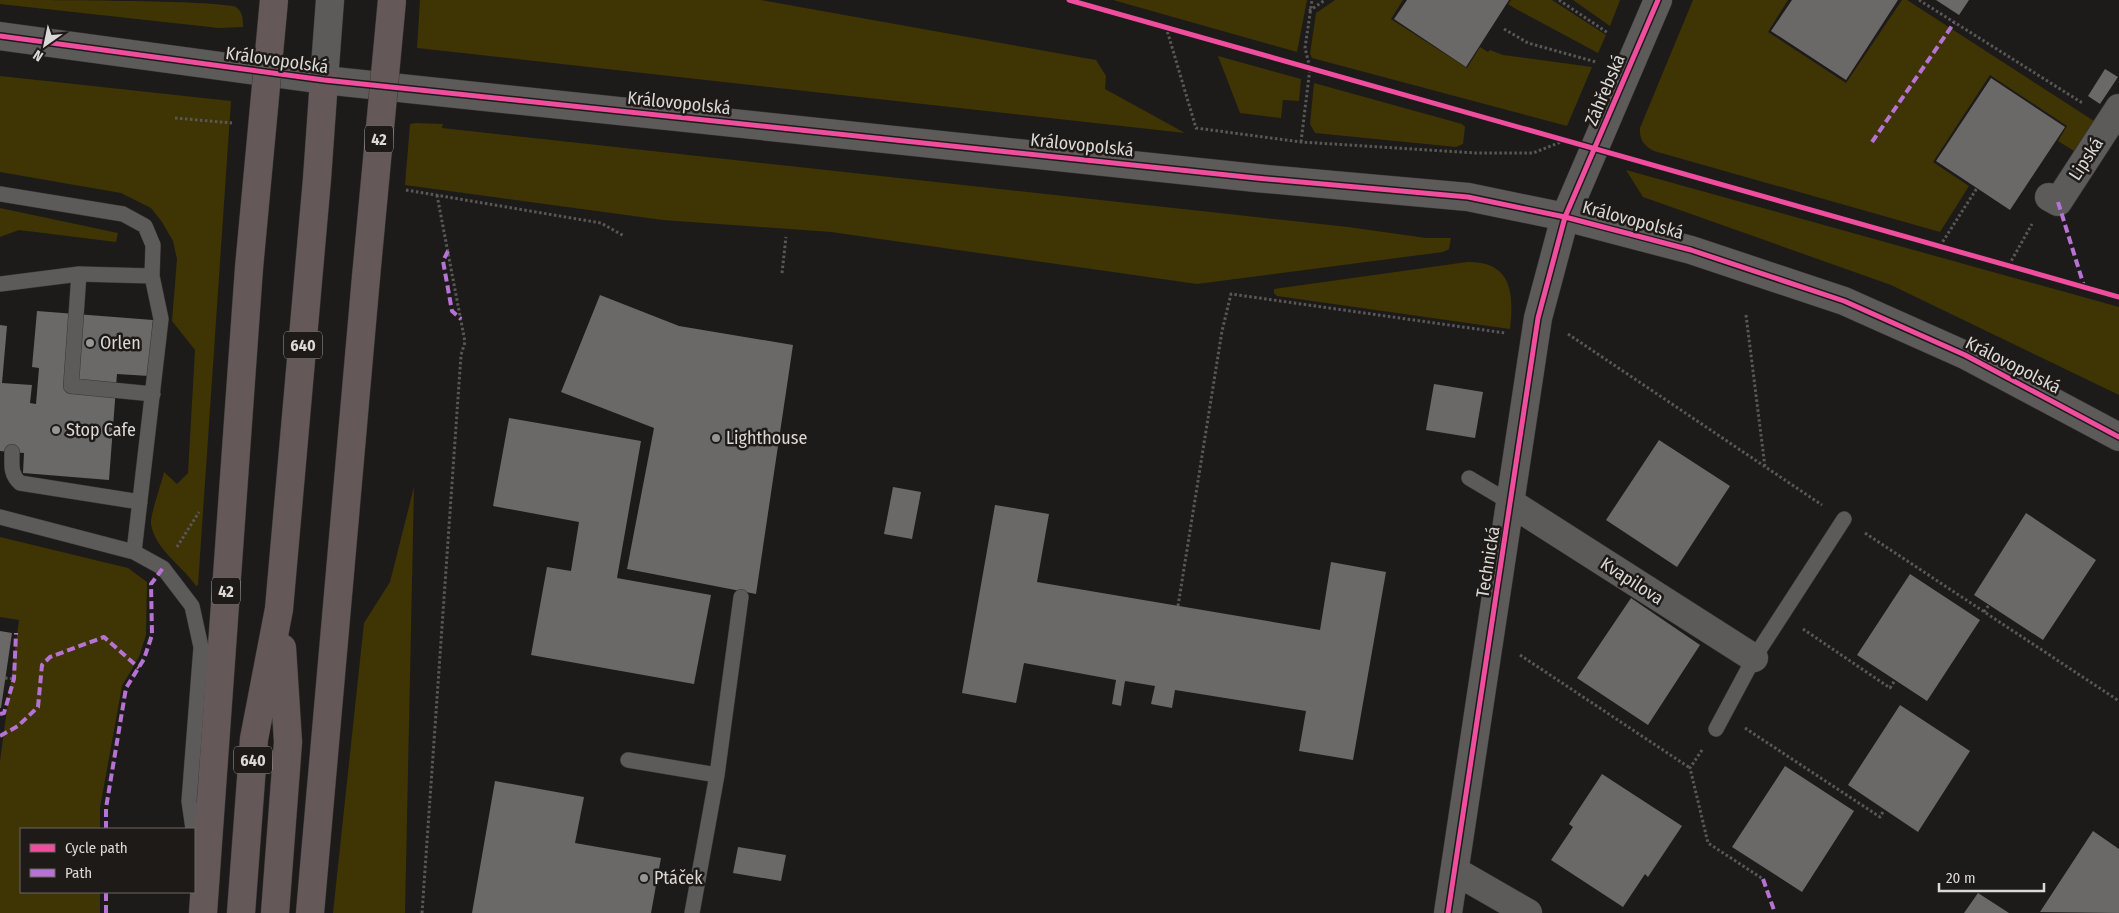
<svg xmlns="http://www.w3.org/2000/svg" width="2119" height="913" font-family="'Fira Sans Condensed',sans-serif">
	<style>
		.green { fill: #3f3403 }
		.building { fill: #6b6968 }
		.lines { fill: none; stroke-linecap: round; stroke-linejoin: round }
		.service-casing { stroke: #393736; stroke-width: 16 }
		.minor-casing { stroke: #393736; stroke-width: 29 }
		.tertiary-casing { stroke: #393736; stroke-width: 29 }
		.secondary-casing { stroke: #393736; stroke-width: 29 }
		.trunk-casing { stroke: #393736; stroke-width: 29 }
		.path { stroke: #5a5857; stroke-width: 3; stroke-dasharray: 2.5 2.5; stroke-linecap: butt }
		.service { stroke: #5d5b5a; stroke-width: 15 }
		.minor { stroke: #5d5b5a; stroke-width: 28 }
		.tertiary { stroke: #5d5b5a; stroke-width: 28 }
		.secondary { stroke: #5d5b5a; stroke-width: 28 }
		.trunk { stroke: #645858; stroke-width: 28 }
		.trunk-bridge-casing { stroke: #393736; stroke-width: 29; stroke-linecap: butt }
		.trunk-bridge { stroke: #645858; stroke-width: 28 }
		.quiet { stroke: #b673d3; stroke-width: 4; stroke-dasharray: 8 4; stroke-linecap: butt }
		.cycleway-casing { stroke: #1e1a18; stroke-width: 8 }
		.cycleway { stroke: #ef4d9e; stroke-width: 5 }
		.poi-dot { fill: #989694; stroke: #1e1a18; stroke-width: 2 }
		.labels { text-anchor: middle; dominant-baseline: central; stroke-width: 5; stroke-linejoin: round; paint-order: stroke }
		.shield { fill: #1e1a18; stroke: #a2a09e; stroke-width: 1 }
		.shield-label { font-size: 16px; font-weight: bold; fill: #dbd9d7 }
		.street-label { font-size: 18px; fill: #dbd9d7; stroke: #1e1a18 }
		.poi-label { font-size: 18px; fill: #dbd9d7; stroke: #1e1a18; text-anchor: start }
	</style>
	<rect width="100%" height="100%" fill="#1d1b19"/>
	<path class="green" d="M 0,0 C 35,0 217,0 236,7 C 243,12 243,19 243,27 L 219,28 L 0,4 Z
		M 420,0 L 761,0 L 1096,60 L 1106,76 L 1105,89 L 1185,133 L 417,48 Z
		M 1113,0 L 1307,0 L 1297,52 Z
		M 1335,0 L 1403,0 L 1391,19 L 1467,68 L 1480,47 L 1488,52 L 1490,50 L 1503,55 L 1592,67 L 1567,126 L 1312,58 L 1310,54 L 1316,13 Z
		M 1511,0 L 1552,0 L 1606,35 L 1598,53 L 1516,9 L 1508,4 Z
		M 1573,0 L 1620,0 L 1610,26 Z
		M 1693,0 L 1788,0 L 1768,32 L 1846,83 L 1902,0 L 1907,0 L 2094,121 L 2074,151 L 2058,141 L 2067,126 L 1990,75 L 1933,162 L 1969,186 L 1940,232 L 1654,151 C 1644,146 1639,139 1640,128 Z
		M 1218,56 L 1301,79 L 1299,101 L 1283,100 L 1281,118 L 1240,113 Z
		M 0,76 L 231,101 L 198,585 L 196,586 C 183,566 155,550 151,524 C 150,515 162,482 164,472 L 177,484 L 188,473 L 195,350 L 172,321 L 177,259 L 173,241 L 162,222 L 151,208 L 121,193 L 0,172 Z
		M 1314,83 L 1462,124 L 1465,127 L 1463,144 L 1456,147 L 1315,133 L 1310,124 Z
		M 416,123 L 443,124 L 442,128 L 1348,227 L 1426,238 L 1451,238 L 1449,249 L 1443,252 L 1197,284 L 831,232 L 663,220 L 405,185 L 410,124 Z
		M 1626,170 L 2119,307 L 2119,395 L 1891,285 L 1643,197 Z
		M 0,208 L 118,233 L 116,242 L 19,230 L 0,237 Z
		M 1467,262 C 1512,261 1514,293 1510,329 L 1277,296 L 1274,293 L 1274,289 Z
		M 414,487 L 405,913 L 333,913 L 364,623 L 390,582 Z
		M 0,537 L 128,568 L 147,582 L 146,635 L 139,657 L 122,686 L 100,808 L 100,829 L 21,829 L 21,892 L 100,892 L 100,913 L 0,913 L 0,761 L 19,620 L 0,617 Z"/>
	<path class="building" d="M 1407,0 L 1509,0 L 1466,67 L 1394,19 Z
		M 1792,0 L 1898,0 L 1846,80 L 1771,31 Z
		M 1936,0 L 1969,0 L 1959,15 Z
		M 2105,69 L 2118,77 L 2100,104 L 2088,96 Z
		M 1991,78 L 2065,127 L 2010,210 L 1936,161 Z
		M 600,295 L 679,326 L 793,345 L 756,594 L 627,569 L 654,428 L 561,392 Z
		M 37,311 L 153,320 L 149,376 L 117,374 L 109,480 L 23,473 L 24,453 L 0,451 L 0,325 L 7,326 L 2,383 L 32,385 L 30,403 L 36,404 L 39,368 L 32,367 Z
		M 1434,384 L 1483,392 L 1475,438 L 1426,430 Z
		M 509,418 L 641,441 L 617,578 L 711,595 L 694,684 L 531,655 L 547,567 L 571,571 L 579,522 L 493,506 Z
		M 1659,440 L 1730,486 L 1677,567 L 1606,520 Z
		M 893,487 L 921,492 L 912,539 L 884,534 Z
		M 995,505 L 1049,514 L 1037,582 L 1320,630 L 1331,562 L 1386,572 L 1353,760 L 1299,751 L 1306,711 L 1175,690 L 1172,708 L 1151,704 L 1155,686 L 1125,681 L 1121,706 L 1112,704 L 1116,680 L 1024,663 L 1016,703 L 962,693 Z
		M 2026,513 L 2096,560 L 2043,640 L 1974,595 Z
		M 1910,574 L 1980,620 L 1927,701 L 1857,655 Z
		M 1631,598 L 1700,645 L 1648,725 L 1577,678 Z
		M 0,631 L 12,633 L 1,708 L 0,708 Z
		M 1900,705 L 1970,751 L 1918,832 L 1848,785 Z
		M 1785,766 L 1854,811 L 1802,892 L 1732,847 Z
		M 1602,774 L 1682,826 L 1648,877 L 1645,874 L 1623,907 L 1551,860 L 1573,827 L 1569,824 Z
		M 495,781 L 584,797 L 575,843 L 661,858 L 651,913 L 472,913 Z
		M 2093,831 L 2119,849 L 2119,913 L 2040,912 Z
		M 738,847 L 786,855 L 781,881 L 733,873 Z
		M 1978,893 L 2009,913 L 1964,913 Z"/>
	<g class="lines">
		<defs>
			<path id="service" d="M 0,194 L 123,214 L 145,226 L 153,245 L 152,276 L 79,274 L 71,386 L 153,394
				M 0,284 L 79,274
				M 12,452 C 12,465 10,474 20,483 L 140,502
				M 1469,478 L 1511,503
				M 0,517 L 134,552 L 163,568 L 192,606 L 201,647 L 189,801 L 193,829
				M 134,552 L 161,319 L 152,276
				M 1716,729 L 1754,658 L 1844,519
				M 628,760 L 717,775
				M 692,913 L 717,775 L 741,597"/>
			<path id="minor" d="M 2049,197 L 2058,202 L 2119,108
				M 1511,503 L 1754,658
				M 1455,871 L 1528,913
				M 1448,913 L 1538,318 L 1565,217 L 1658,0"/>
			<path id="tertiary" d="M 0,36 L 324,80 L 1256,178 L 1468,197 L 1565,217 L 1691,250 L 1844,301 L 1965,355 L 2119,437"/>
			<path id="secondary" d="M 324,80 L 330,0"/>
			<path id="trunk" d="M 203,913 L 249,268
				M 241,913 L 254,739 L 279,609 L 317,179 L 324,80
				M 275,913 L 288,742 L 282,648
				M 310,913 L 366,277"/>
		</defs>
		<use href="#service" class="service-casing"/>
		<use href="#minor" class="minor-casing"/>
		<use href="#tertiary" class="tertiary-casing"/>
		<use href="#secondary" class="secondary-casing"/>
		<use href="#trunk" class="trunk-casing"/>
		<path class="path" d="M 1559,0 L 1608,33
			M 1919,0 L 2084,104
			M 1309,11 L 1325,0
			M 1166,27 L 1196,128 L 1301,142 L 1476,153 L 1533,153 L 1561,142
			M 1504,29 L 1528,43 L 1596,62
			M 175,118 L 232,123
			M 1301,142 L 1310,68 L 1305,48 L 1312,0
			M 406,190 L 601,223 L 624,236
			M 1940,246 L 1977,188
			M 2009,265 L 2032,224
			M 782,273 L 786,237
			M 1746,315 L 1765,467
			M 1568,334 L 1822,505
			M 1865,533 L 2119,701
			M 177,547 L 199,512
			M 1178,606 L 1222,331 L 1231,294 L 1505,333
			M 1984,612 L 1989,605
			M 1803,629 L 1890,688 L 1895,680
			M 1520,655 L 1690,768
			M 5,678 L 14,679
			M 1745,728 L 1880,817 L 1884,810
			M 1702,750 L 1690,768 L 1708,843 L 1763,879
			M 422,913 L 461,355 L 465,342 L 437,195"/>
		<use href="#service" class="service"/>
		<use href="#minor" class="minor"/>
		<use href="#tertiary" class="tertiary"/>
		<use href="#secondary" class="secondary"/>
		<use href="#trunk" class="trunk"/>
		<defs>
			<path id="trunk-bridge" d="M 249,268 L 274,0
				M 366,277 L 392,0"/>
		</defs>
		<use href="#trunk-bridge" class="trunk-bridge-casing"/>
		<use href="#trunk-bridge" class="trunk-bridge"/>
		<path class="quiet" d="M 1872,142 L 1954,23
			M 2058,202 L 2084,286
			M 448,251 L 443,261 L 452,311 L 461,319
			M 0,714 L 4,713 L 14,679 L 16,633
			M 0,736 L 18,726 L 38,707 L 42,665 L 50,657 L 104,637 L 139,668
			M 106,829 L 106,808 L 126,688 L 144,659 L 152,635 L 151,584 L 163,568
			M 1763,879 L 1775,913
			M 106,913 L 106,892"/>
		<defs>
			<path id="cycleway" d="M 1069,0 L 2119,297
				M 0,36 L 324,80 L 1256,178 L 1468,197 L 1565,217 L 1691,250 L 1844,301 L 1965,355 L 2119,437
				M 1448,913 L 1538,318 L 1565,217 L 1658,0"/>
		</defs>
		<use href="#cycleway" class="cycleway-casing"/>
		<use href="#cycleway" class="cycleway"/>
	</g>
	<g class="poi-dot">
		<circle cx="90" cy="343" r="5"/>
		<circle cx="56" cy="430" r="5"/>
		<circle cx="716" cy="438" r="5"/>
		<circle cx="644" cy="878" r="5"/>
	</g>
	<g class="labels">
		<g class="shield">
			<rect x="365" y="125.5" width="28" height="27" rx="4"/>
			<rect x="284" y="331.5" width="38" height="27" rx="4"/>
			<rect x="212" y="577.5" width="28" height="27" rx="4"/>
			<rect x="234" y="746.5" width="38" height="27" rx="4"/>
		</g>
		<g class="shield-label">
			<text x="379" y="139">42</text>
			<text x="303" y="345">640</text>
			<text x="226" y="591">42</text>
			<text x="253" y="760">640</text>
		</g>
		<g class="street-label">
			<text transform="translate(277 60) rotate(8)">Královopolská</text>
			<text transform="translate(1605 90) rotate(-67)">Záhřebská</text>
			<text transform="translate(679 103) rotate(6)">Královopolská</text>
			<text transform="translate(1082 145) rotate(6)">Královopolská</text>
			<text transform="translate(2086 159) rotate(-57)">Lipská</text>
			<text transform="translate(1633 220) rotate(15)">Královopolská</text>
			<text transform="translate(2013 365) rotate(27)">Královopolská</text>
			<text transform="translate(1488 562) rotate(-81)">Technická</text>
			<text transform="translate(1632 581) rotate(33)">Kvapilova</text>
		</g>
		<g class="poi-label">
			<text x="100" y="343">Orlen</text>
			<text x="66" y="430">Stop Cafe</text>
			<text x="726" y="438">Lighthouse</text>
			<text x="654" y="878">Ptáček</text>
		</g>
	</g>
	<rect x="20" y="828" width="175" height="65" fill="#1e1a18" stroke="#6a6664"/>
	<rect x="30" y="844" width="25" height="8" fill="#ef4d9e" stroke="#6a6664"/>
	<text x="65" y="853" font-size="15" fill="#dbd9d7">Cycle path</text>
	<rect x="30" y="869" width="25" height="8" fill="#b673d3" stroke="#6a6664"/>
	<text x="65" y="878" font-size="15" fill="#dbd9d7">Path</text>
	<g transform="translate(45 45) rotate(213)" stroke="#1e1a18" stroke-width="4" paint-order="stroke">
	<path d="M0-4L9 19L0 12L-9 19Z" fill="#dbd9d7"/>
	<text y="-8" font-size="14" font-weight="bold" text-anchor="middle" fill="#dbd9d7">N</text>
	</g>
	<path d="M1939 883v8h105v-8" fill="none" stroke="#dbd9d7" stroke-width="2.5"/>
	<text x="1946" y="883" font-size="15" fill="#dbd9d7" stroke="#1e1a18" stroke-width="4" paint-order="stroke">20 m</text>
</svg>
